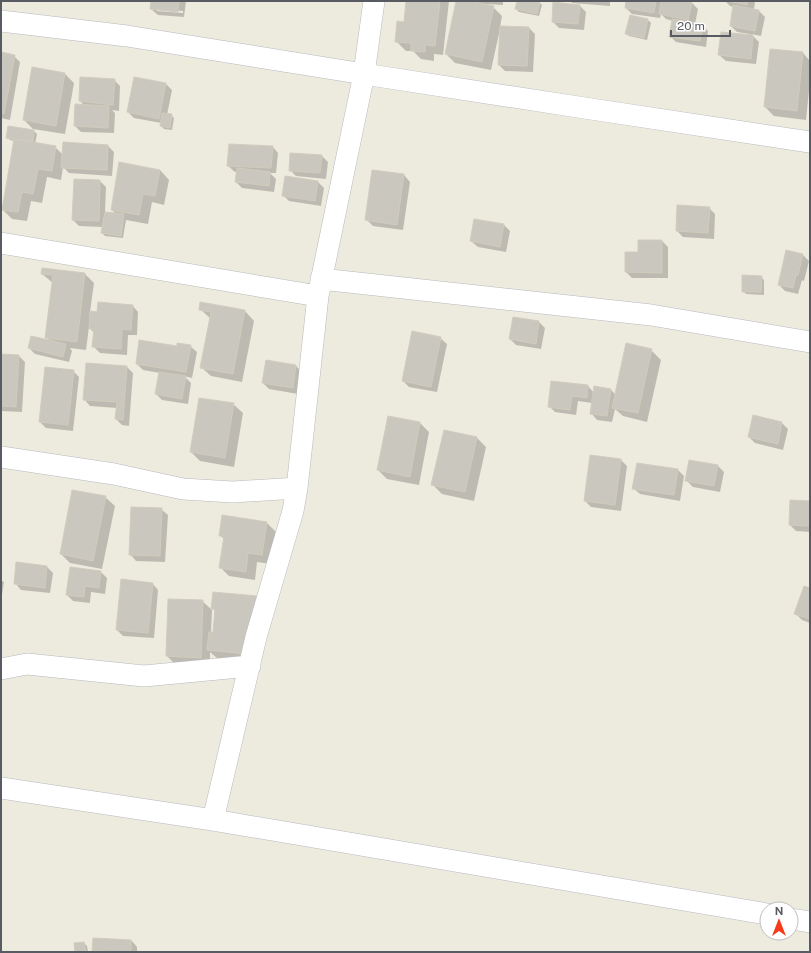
<svg xmlns="http://www.w3.org/2000/svg" width="811" height="953" font-family="'Public Sans',sans-serif">
	<style>
		.shadow { fill: #0003; fill-rule: evenodd }
		.building { fill: #c9c7be; stroke: #d2ccbd }
		.lines { fill: none; stroke-linecap: round; stroke-linejoin: round }
		.minor-casing { stroke: #b7b9bf; stroke-width: 22 }
		.minor { stroke: #fff; stroke-width: 21 }
	</style>
	<rect width="100%" height="100%" fill="#edeade"/>
	<path class="shadow" d="M 152,1 L 186,1 L 184,17 L 158,15 L 151,9 ZM 157,9 L 183,11 L 183,13 L 157,11 Z
		M 407,1 L 449,1 L 443,55 L 434,54 L 434,61 L 421,59 L 413,51 L 406,51 L 396,41 L 405,23 Z
		M 457,1 L 503,1 L 503,5 L 484,4 L 483,5 L 493,7 L 502,16 L 500,27 L 529,28 L 535,34 L 533,72 L 505,71 L 499,65 L 501,30 L 500,29 L 491,70 L 455,63 L 446,54 Z
		M 518,1 L 539,2 L 542,5 L 539,16 L 519,12 L 516,9 Z
		M 570,1 L 610,1 L 610,6 L 572,3 Z
		M 627,1 L 683,1 L 692,3 L 698,9 L 695,24 L 702,25 L 708,31 L 706,47 L 676,42 L 670,36 L 673,21 L 666,19 L 661,14 L 660,18 L 632,14 L 626,8 Z
		M 725,1 L 755,1 L 754,10 L 759,11 L 765,17 L 761,36 L 751,34 L 759,42 L 756,64 L 726,61 L 719,55 L 750,36 L 750,34 L 737,32 L 731,26 L 734,7 L 730,6 Z
		M 580,6 L 586,12 L 584,30 L 559,28 L 553,22 Z
		M 631,16 L 648,20 L 651,23 L 647,40 L 629,36 L 626,34 Z
		M 771,50 L 803,53 L 810,61 L 810,81 L 806,120 L 774,116 L 765,107 Z
		M 1,53 L 14,56 L 20,62 L 10,120 L 1,118 Z
		M 65,74 L 74,83 L 65,134 L 33,129 L 24,120 Z
		M 114,80 L 120,86 L 119,111 L 112,110 L 115,113 L 114,133 L 81,132 L 75,126 L 84,105 L 80,101 Z
		M 166,84 L 172,90 L 167,115 L 171,115 L 174,118 L 172,130 L 164,129 L 161,126 L 161,123 L 134,118 L 128,112 Z
		M 34,131 L 37,134 L 35,144 L 55,147 L 63,155 L 108,146 L 114,152 L 112,176 L 69,173 L 63,167 L 61,180 L 47,177 L 42,203 L 31,201 L 27,221 L 12,219 L 3,210 L 14,141 L 10,140 L 7,137 Z
		M 272,146 L 278,153 L 276,173 L 270,173 L 276,179 L 274,192 L 242,188 L 236,182 L 237,172 L 235,172 L 228,166 Z
		M 322,156 L 328,162 L 326,179 L 296,176 L 290,170 Z
		M 160,170 L 169,180 L 164,205 L 152,202 L 148,224 L 126,220 L 123,238 L 105,236 L 102,233 L 103,227 L 79,226 L 73,220 L 75,180 L 100,181 L 106,187 L 105,213 L 116,214 L 112,210 Z
		M 404,175 L 410,182 L 403,230 L 373,226 L 367,220 Z
		M 318,182 L 324,188 L 321,206 L 289,201 L 283,195 Z
		M 709,208 L 715,214 L 714,239 L 683,237 L 677,231 Z
		M 504,225 L 510,231 L 506,252 L 478,247 L 471,241 Z
		M 639,241 L 662,241 L 668,247 L 668,278 L 632,278 L 626,272 L 639,253 Z
		M 803,255 L 809,261 L 804,281 L 802,280 L 798,294 L 785,291 L 779,285 Z
		M 42,274 L 85,274 L 94,283 L 90,312 L 98,313 L 132,305 L 138,312 L 137,335 L 128,335 L 127,355 L 100,353 L 94,347 L 94,333 L 89,327 L 86,350 L 70,348 L 72,351 L 69,362 L 35,354 L 29,348 L 50,341 L 46,337 L 53,283 Z
		M 761,277 L 764,280 L 764,295 L 746,294 L 743,291 Z
		M 201,303 L 245,311 L 254,321 L 242,382 L 211,376 L 201,367 L 211,319 L 200,309 Z
		M 539,322 L 545,328 L 541,349 L 516,345 L 510,339 Z
		M 440,338 L 447,344 L 437,392 L 409,387 L 403,381 Z
		M 190,346 L 197,352 L 192,378 L 184,376 L 191,383 L 188,404 L 162,400 L 156,394 L 160,373 L 143,370 L 137,364 L 177,348 Z
		M 651,350 L 661,360 L 647,422 L 623,416 L 615,409 L 612,422 L 597,420 L 591,413 L 592,403 L 578,401 L 576,415 L 555,412 L 549,406 L 588,386 L 594,393 L 611,390 L 616,395 Z
		M 1,355 L 19,356 L 25,362 L 22,412 L 1,411 Z
		M 296,366 L 302,372 L 298,394 L 269,389 L 263,383 Z
		M 127,367 L 133,373 L 129,426 L 122,425 L 116,419 L 117,408 L 90,406 L 84,399 Z
		M 73,371 L 79,377 L 73,431 L 46,428 L 40,422 Z
		M 233,404 L 243,413 L 234,467 L 200,461 L 191,452 Z
		M 388,417 L 420,423 L 429,432 L 419,485 L 387,479 L 378,470 Z
		M 782,423 L 788,429 L 783,450 L 755,443 L 749,437 Z
		M 445,431 L 477,438 L 486,447 L 474,501 L 442,494 L 432,484 Z
		M 621,460 L 627,466 L 621,511 L 591,507 L 585,501 Z
		M 638,464 L 678,470 L 684,476 L 680,501 L 640,494 L 633,488 Z
		M 718,466 L 724,472 L 720,492 L 693,487 L 687,481 Z
		M 105,497 L 115,506 L 102,569 L 70,563 L 61,554 Z
		M 810,502 L 810,532 L 796,531 L 790,525 Z
		M 161,509 L 168,515 L 165,562 L 136,561 L 130,554 Z
		M 267,523 L 276,532 L 271,564 L 257,562 L 255,580 L 229,576 L 220,567 L 224,539 L 220,535 Z
		M 17,563 L 47,567 L 53,573 L 50,593 L 21,590 L 15,583 Z
		M 101,572 L 107,578 L 105,594 L 91,592 L 90,603 L 73,601 L 67,595 Z
		M 1,580 L 4,582 L 1,601 Z
		M 152,583 L 158,590 L 154,638 L 123,636 L 117,630 Z
		M 810,589 L 810,623 L 802,620 L 796,614 Z
		M 214,593 L 256,662 L 218,659 L 210,652 L 210,666 L 176,665 L 167,656 L 202,601 L 212,610 L 211,633 L 214,633 L 216,612 L 212,608 Z
		M 94,939 L 131,940 L 137,947 L 137,952 L 95,952 L 94,951 Z
		M 84,943 L 87,946 L 88,952 L 77,952 Z"/>
	<path class="building" d="M 151,1 L 179,1 L 178,12 L 150,9 Z
		M 406,1 L 440,1 L 435,46 L 425,45 L 425,52 L 411,51 L 411,43 L 395,42 L 397,21 L 404,22 Z
		M 456,1 L 469,1 L 494,6 L 482,62 L 445,54 Z
		M 517,1 L 540,1 L 537,14 L 515,9 Z
		M 626,1 L 656,1 L 654,13 L 625,8 Z
		M 661,1 L 692,2 L 688,20 L 659,14 Z
		M 727,1 L 748,1 L 747,5 Z
		M 553,2 L 580,5 L 578,24 L 552,22 Z
		M 733,5 L 759,10 L 755,31 L 730,26 Z
		M 630,15 L 648,19 L 644,38 L 625,34 Z
		M 672,19 L 703,24 L 700,41 L 669,37 Z
		M 500,26 L 529,27 L 527,66 L 498,65 Z
		M 721,32 L 753,35 L 751,59 L 718,55 Z
		M 770,49 L 803,52 L 797,111 L 764,107 Z
		M 1,52 L 15,55 L 4,114 L 1,113 Z
		M 32,67 L 65,73 L 56,126 L 23,120 Z
		M 80,77 L 115,79 L 113,105 L 79,101 Z
		M 134,77 L 166,83 L 159,119 L 127,112 Z
		M 75,104 L 109,106 L 108,128 L 74,126 Z
		M 162,113 L 172,114 L 170,128 L 160,126 Z
		M 8,126 L 34,130 L 33,142 L 6,138 Z
		M 14,139 L 56,146 L 52,171 L 38,169 L 33,194 L 22,192 L 18,212 L 2,210 Z
		M 63,142 L 108,145 L 107,170 L 61,168 Z
		M 229,144 L 273,146 L 271,168 L 227,166 Z
		M 290,153 L 322,155 L 320,173 L 289,171 Z
		M 119,162 L 160,170 L 155,196 L 143,194 L 139,215 L 111,210 Z
		M 237,168 L 270,172 L 269,186 L 235,182 Z
		M 372,170 L 404,174 L 397,225 L 365,220 Z
		M 285,176 L 318,181 L 315,201 L 282,196 Z
		M 74,179 L 100,180 L 99,221 L 72,220 Z
		M 677,205 L 710,207 L 708,233 L 676,231 Z
		M 105,212 L 124,214 L 121,236 L 101,233 Z
		M 474,219 L 504,224 L 500,247 L 470,241 Z
		M 638,240 L 662,240 L 662,273 L 625,272 L 625,252 L 638,252 Z
		M 786,250 L 803,254 L 798,275 L 796,275 L 793,288 L 778,285 Z
		M 42,268 L 85,273 L 77,342 L 45,338 L 53,275 L 41,274 Z
		M 742,275 L 762,276 L 761,292 L 742,292 Z
		M 98,302 L 133,305 L 131,330 L 122,329 L 121,349 L 92,347 L 94,329 L 89,329 L 90,311 L 97,312 Z
		M 200,302 L 245,310 L 233,374 L 200,368 L 211,312 L 199,310 Z
		M 513,317 L 539,321 L 536,344 L 509,339 Z
		M 412,331 L 441,337 L 431,387 L 402,381 Z
		M 31,336 L 66,344 L 63,357 L 28,348 Z
		M 139,340 L 177,346 L 177,343 L 191,345 L 186,372 L 136,364 Z
		M 626,343 L 652,349 L 638,413 L 612,408 Z
		M 1,354 L 19,355 L 16,407 L 1,406 Z
		M 266,360 L 296,365 L 293,388 L 262,383 Z
		M 86,363 L 127,366 L 123,420 L 115,419 L 117,402 L 83,400 Z
		M 45,367 L 74,370 L 68,425 L 39,422 Z
		M 159,372 L 186,376 L 182,399 L 155,394 Z
		M 551,381 L 588,385 L 587,398 L 572,396 L 570,410 L 548,407 Z
		M 594,386 L 611,389 L 607,416 L 590,414 Z
		M 199,398 L 234,403 L 225,458 L 190,452 Z
		M 753,415 L 782,422 L 778,444 L 748,437 Z
		M 388,416 L 420,422 L 410,477 L 377,470 Z
		M 444,430 L 477,437 L 465,492 L 431,485 Z
		M 590,455 L 621,459 L 615,505 L 584,501 Z
		M 689,460 L 718,465 L 714,486 L 685,481 Z
		M 637,463 L 678,469 L 674,495 L 632,489 Z
		M 72,490 L 106,496 L 93,561 L 60,554 Z
		M 790,500 L 810,501 L 810,526 L 789,525 Z
		M 131,507 L 162,508 L 160,556 L 129,555 Z
		M 222,515 L 267,522 L 262,555 L 248,553 L 246,572 L 219,568 L 224,536 L 219,536 Z
		M 16,562 L 47,566 L 45,588 L 14,584 Z
		M 70,567 L 101,571 L 99,588 L 85,586 L 84,597 L 66,595 Z
		M 121,579 L 153,583 L 148,633 L 116,630 Z
		M 804,586 L 810,588 L 810,619 L 794,614 Z
		M 213,592 L 257,596 L 253,642 L 247,654 L 207,650 L 209,632 L 213,632 L 215,609 L 211,609 Z
		M 168,599 L 203,600 L 201,658 L 166,656 Z
		M 93,938 L 131,940 L 131,952 L 92,951 Z
		M 84,942 L 86,952 L 75,952 L 74,943 Z"/>
	<g class="lines">
		<defs>
			<path id="minor" d="M 1,21 L 127,36 L 364,74 L 374,1
				M 1,243 L 318,296
				M 321,279 L 651,315 L 810,342
				M 1,457 L 114,474 L 183,489 L 233,492 L 297,488 L 293,511 L 256,637 L 213,820
				M 297,488 L 318,296 L 364,74 L 578,107 L 810,142
				M 1,669 L 27,664 L 144,676 L 250,666
				M 1,788 L 213,820 L 767,914
				M 791,919 L 810,922"/>
		</defs>
		<use href="#minor" class="minor-casing"/>
		<use href="#minor" class="minor"/>
	</g>
	<rect width="811" height="953" fill="none" stroke="#585b61" stroke-width="4"/>
	<g transform="translate(779 921)"><circle r="19" fill="#ffffff" stroke="#bcbdc0"/>
	<path d="M0-3L7 15L0 10L-7 15Z" fill="#f73a1a"/>
	<text y="-6" font-size="11" font-weight="bold" text-anchor="middle" fill="#585b61">N</text>
	</g>
	<path d="M671 30v6h59v-6" fill="none" stroke="#585b61" stroke-width="2"/>
	<text x="677" y="30" font-size="12" fill="#585b61" stroke="#ffffff" stroke-width="3" paint-order="stroke">20 m</text>
</svg>
